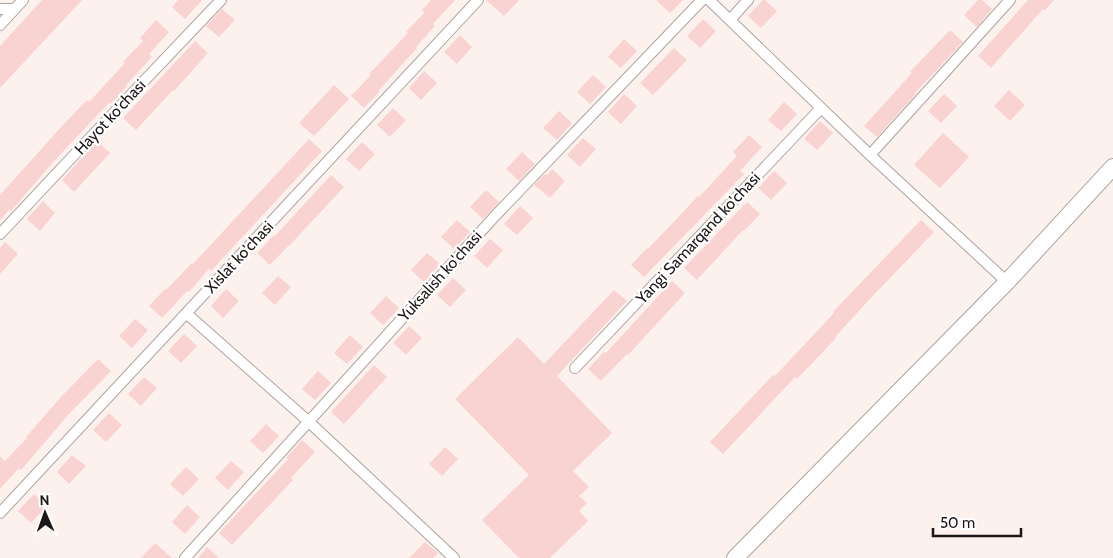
<svg xmlns="http://www.w3.org/2000/svg" width="1113" height="558" font-family="Cabin,sans-serif">
	<style>
		.building { fill: #f8d3d1 }
		.lines { fill: none; stroke-linecap: round; stroke-linejoin: round }
		.minor-casing { stroke: #aca29e; stroke-width: 12 }
		.primary-casing { stroke: #aca29e; stroke-width: 18 }
		.minor { stroke: #fff; stroke-width: 10 }
		.primary { stroke: #fff; stroke-width: 16 }
		.labels { text-anchor: middle; dominant-baseline: central; stroke-width: 4.5; stroke-linejoin: round; paint-order: stroke }
		.street-label { font-size: 16px; fill: #1b1716; stroke: #fff }
	</style>
	<rect width="100%" height="100%" fill="#fdf1ee"/>
	<path class="building" d="M 42,0 L 82,0 L 0,88 L 0,46 Z
		M 178,0 L 202,0 L 185,19 L 172,7 Z
		M 431,0 L 455,0 L 433,24 L 435,26 L 416,47 L 417,48 L 379,90 L 380,91 L 364,108 L 351,96 L 370,76 L 369,74 L 408,33 L 406,32 L 425,12 L 422,10 Z
		M 486,0 L 519,0 L 504,16 Z
		M 656,0 L 683,0 L 670,13 Z
		M 763,0 L 765,0 L 777,11 L 761,28 L 748,16 Z
		M 978,0 L 982,0 L 992,9 L 977,27 L 964,15 Z
		M 1028,0 L 1054,0 L 1044,11 L 1043,9 L 991,68 L 978,56 Z
		M 222,9 L 235,20 L 219,37 L 206,26 Z
		M 703,19 L 716,31 L 700,48 L 687,36 Z
		M 156,20 L 169,32 L 149,54 L 152,57 L 126,85 L 127,86 L 111,104 L 110,102 L 54,161 L 11,211 L 9,210 L 0,220 L 0,195 L 62,126 L 87,100 L 89,102 L 125,63 L 123,62 L 143,41 L 140,38 Z
		M 950,30 L 963,42 L 915,93 L 916,94 L 877,137 L 864,126 L 912,73 L 910,72 Z
		M 460,35 L 472,47 L 457,64 L 444,52 Z
		M 624,39 L 637,51 L 621,68 L 608,57 Z
		M 195,41 L 208,53 L 174,91 L 173,90 L 136,130 L 123,118 Z
		M 674,48 L 687,60 L 653,95 L 640,83 Z
		M 424,71 L 437,83 L 421,100 L 409,88 Z
		M 593,75 L 606,87 L 590,104 L 577,92 Z
		M 334,85 L 349,99 L 314,136 L 299,123 Z
		M 1009,90 L 1025,105 L 1010,121 L 994,106 Z
		M 624,94 L 637,106 L 621,124 L 608,112 Z
		M 944,94 L 957,106 L 941,123 L 928,111 Z
		M 784,102 L 797,114 L 781,131 L 768,120 Z
		M 393,108 L 406,120 L 390,137 L 377,125 Z
		M 559,111 L 572,123 L 557,140 L 543,128 Z
		M 820,121 L 833,133 L 817,150 L 804,139 Z
		M 943,133 L 969,157 L 940,188 L 914,165 Z
		M 749,135 L 762,147 L 740,171 L 744,174 L 644,277 L 631,265 L 647,248 L 648,249 L 698,196 L 699,197 L 737,156 L 733,152 Z
		M 583,138 L 596,149 L 580,167 L 567,155 Z
		M 309,139 L 322,151 L 211,271 L 209,269 L 189,292 L 187,291 L 162,318 L 149,306 L 165,289 L 166,290 L 192,263 L 193,264 Z
		M 97,141 L 110,153 L 74,192 L 62,180 Z
		M 362,142 L 375,154 L 359,171 L 346,159 Z
		M 522,152 L 535,164 L 519,181 L 506,169 Z
		M 552,169 L 565,181 L 550,198 L 534,185 L 545,174 L 547,175 Z
		M 774,171 L 787,183 L 771,200 L 758,188 Z
		M 331,175 L 344,187 L 289,246 L 289,245 L 270,265 L 257,253 L 273,236 L 274,237 Z
		M 486,190 L 499,202 L 483,219 L 470,207 Z
		M 43,201 L 55,213 L 40,231 L 27,219 Z
		M 747,202 L 760,214 L 744,231 L 743,230 L 697,280 L 684,268 Z
		M 520,206 L 533,218 L 517,235 L 504,224 Z
		M 457,220 L 470,232 L 454,249 L 441,237 Z
		M 921,220 L 934,232 L 869,300 L 835,337 L 836,338 L 797,379 L 795,377 L 723,454 L 710,442 L 773,375 L 775,376 L 834,313 L 833,312 L 849,295 Z
		M 490,239 L 503,250 L 487,268 L 474,256 Z
		M 5,242 L 18,254 L 0,274 L 0,248 Z
		M 427,253 L 440,264 L 424,282 L 411,270 Z
		M 278,276 L 291,287 L 275,305 L 262,293 Z
		M 453,278 L 466,290 L 450,307 L 437,295 Z
		M 672,281 L 685,293 L 628,355 L 627,354 L 601,381 L 588,369 L 604,352 L 606,353 Z
		M 226,289 L 239,301 L 223,318 L 211,306 Z
		M 614,290 L 627,301 L 557,376 L 612,433 L 573,471 L 589,487 L 579,496 L 587,503 L 579,511 L 588,521 L 550,558 L 519,558 L 482,520 L 529,475 L 455,399 L 518,337 L 544,364 Z
		M 386,296 L 399,308 L 383,325 L 370,313 Z
		M 135,319 L 148,330 L 132,348 L 119,336 Z
		M 409,326 L 422,338 L 406,355 L 393,343 Z
		M 184,334 L 197,346 L 181,363 L 168,351 Z
		M 350,335 L 363,347 L 347,364 L 334,353 Z
		M 98,359 L 111,371 L 68,415 L 21,470 L 19,468 L 0,489 L 0,456 L 5,461 L 27,438 L 26,437 L 61,397 Z
		M 374,365 L 387,377 L 344,424 L 331,412 Z
		M 318,371 L 331,383 L 315,400 L 302,389 Z
		M 144,377 L 157,388 L 141,406 L 128,394 Z
		M 109,413 L 122,425 L 106,442 L 93,430 Z
		M 266,424 L 279,436 L 263,453 L 250,441 Z
		M 302,440 L 315,452 L 291,478 L 293,480 L 232,545 L 219,533 L 288,459 L 286,458 Z
		M 445,447 L 458,459 L 442,476 L 429,464 Z
		M 72,455 L 86,466 L 69,484 L 57,472 Z
		M 231,461 L 244,472 L 228,490 L 215,478 Z
		M 186,467 L 199,479 L 183,496 L 170,484 Z
		M 34,494 L 47,506 L 31,523 L 18,511 Z
		M 187,505 L 200,517 L 185,534 L 172,522 Z
		M 425,542 L 438,553 L 433,558 L 409,558 Z
		M 155,543 L 172,558 L 141,558 Z
		M 207,547 L 219,558 L 198,558 Z"/>
	<g class="lines">
		<defs>
			<path id="minor" d="M 709,0 L 870,155 L 1007,282
				M 0,9 L 15,9
				M 730,20 L 748,0
				M 0,25 L 23,0
				M 870,155 L 1010,0
				M 0,234 L 105,122 L 221,0
				M 187,314 L 308,421 L 454,558
				M 575,368 L 821,108
				M 0,513 L 478,0
				M 185,558 L 495,216 L 702,0"/>
			<path id="primary" d="M 735,558 L 1007,282 L 1113,167"/>
		</defs>
		<use href="#minor" class="minor-casing"/>
		<use href="#primary" class="primary-casing"/>
		<use href="#minor" class="minor"/>
		<use href="#primary" class="primary"/>
	</g>
	<g class="labels">
		<g class="street-label">
			<text transform="translate(110 117) rotate(-47)">Hayot ko'chasi</text>
			<text transform="translate(698 238) rotate(-47)">Yangi Samarqand ko'chasi</text>
			<text transform="translate(239 257) rotate(-47)">Xislat ko'chasi</text>
			<text transform="translate(440 276) rotate(-48)">Yuksalish ko'chasi</text>
		</g>
	</g>
	<g transform="translate(45 513) rotate(358)" stroke="#ffffff" stroke-width="4" paint-order="stroke">
	<path d="M0-4L9 19L0 12L-9 19Z" fill="#1b1716"/>
	<text y="-8" font-size="14" font-weight="bold" text-anchor="middle" fill="#1b1716">N</text>
	</g>
	<path d="M933 528v8h88v-8" fill="none" stroke="#1b1716" stroke-width="2.5"/>
	<text x="940" y="528" font-size="15" fill="#1b1716" stroke="#ffffff" stroke-width="4" paint-order="stroke">50 m</text>
</svg>
